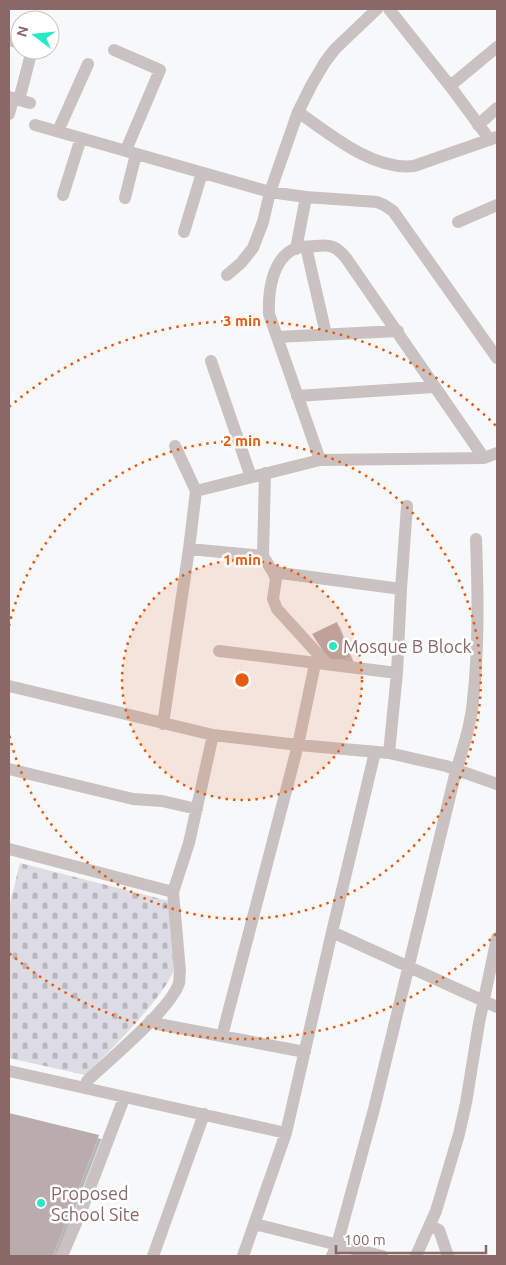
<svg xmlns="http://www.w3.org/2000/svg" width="506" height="1265" font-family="Ubuntu,sans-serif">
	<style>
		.cemetery { fill: url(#cemetery-stones) }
		.building { fill: #baabac; filter: url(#shadow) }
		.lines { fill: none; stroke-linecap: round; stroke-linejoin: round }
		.minor { stroke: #cac1c1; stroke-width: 12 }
		.ring { fill: none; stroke: #e8590c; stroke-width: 2.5; stroke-dasharray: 2.5 5 }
		.poi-dot { fill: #29e8c6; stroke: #fff; stroke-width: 2 }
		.labels { text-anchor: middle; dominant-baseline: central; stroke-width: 5; stroke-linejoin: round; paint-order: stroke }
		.poi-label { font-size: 18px; fill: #896968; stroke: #fff; text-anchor: start }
		.centre { fill: #e8590c; stroke: #fff; stroke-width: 2.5 }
		.ring-label { font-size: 15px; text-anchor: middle; font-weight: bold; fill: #e8590c; stroke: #fff; stroke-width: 5; stroke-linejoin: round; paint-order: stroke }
	</style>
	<defs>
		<pattern id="cemetery-stones" width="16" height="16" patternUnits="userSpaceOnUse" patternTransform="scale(1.25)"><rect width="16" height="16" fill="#dddbe4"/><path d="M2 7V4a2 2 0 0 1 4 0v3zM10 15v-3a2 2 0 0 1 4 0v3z" fill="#b9b6bd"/></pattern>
		<filter id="shadow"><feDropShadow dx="2.5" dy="4" stdDeviation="0" flood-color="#0004"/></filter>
	</defs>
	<rect width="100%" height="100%" fill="#f7f8fa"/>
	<path class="cemetery" d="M 20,863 L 169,901 C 171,918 177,951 175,966 C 170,992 106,1055 85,1075 L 9,1058 L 9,907 Z"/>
	<path class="building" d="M 337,622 L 351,658 L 330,661 L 312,634 Z
		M 9,1113 L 99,1135 L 53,1256 L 9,1256 Z"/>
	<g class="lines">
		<path class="minor" d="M 389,9 L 450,86 L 490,140
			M 9,40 L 20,43
			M 114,50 L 160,70 L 126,150
			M 450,86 L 497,47
			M 9,97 L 30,103
			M 19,100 L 32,50
			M 298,112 C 330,134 373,171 414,166 L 497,137
			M 9,114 L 13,99
			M 35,125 L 270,192 L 306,197 L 377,202 L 384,205 L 393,211 L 497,358
			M 478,125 L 497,108
			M 58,131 L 88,64
			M 63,195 L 81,138
			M 125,198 L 136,154
			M 458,222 L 497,205
			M 184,232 L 202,173
			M 306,247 L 326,334
			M 296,249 L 306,197
			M 227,275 L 241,263 L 253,248 L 263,222 L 270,192 L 298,112 L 312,84 L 325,62 L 335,49 L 377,9
			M 277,337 L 398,331
			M 211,361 L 251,477
			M 297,396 L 434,387
			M 175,446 L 196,491 L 189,549
			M 320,460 L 269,314 C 268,292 272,258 296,248 C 302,246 310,247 316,246 C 331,244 337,247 346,258 L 484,458
			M 265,473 L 263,556 L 273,572 L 276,579 L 273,599 L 277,609 L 327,664
			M 196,491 L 320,460 L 484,458 L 497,453
			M 273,572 L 401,589 L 397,673 L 389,753
			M 401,589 L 407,506
			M 219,651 L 397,673
			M 9,686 L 213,735 L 298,745 L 389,753 L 446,766 L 497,784
			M 163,724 L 189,549 L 263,556
			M 9,769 L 133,799 L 162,801 L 197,809
			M 9,849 L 173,892
			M 332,932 L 497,1007
			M 151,1020 L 158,1024 L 305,1052
			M 222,1036 L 298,745 L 315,664
			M 9,1071 L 286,1133
			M 85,1088 L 87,1081 C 109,1060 171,1009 179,983 C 180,979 179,975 180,971 L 173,892 L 189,843 L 213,735
			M 255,1224 L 382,1256
			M 430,1226 L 439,1230 L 448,1256
			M 62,1256 L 80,1214 L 124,1098
			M 153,1256 L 204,1114
			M 243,1256 L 286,1133 L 332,932 L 375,752
			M 332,1256 L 337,1245 L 374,1109 L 456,771 C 463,748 471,724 473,700 C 479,647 478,593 476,539
			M 416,1256 L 436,1211 L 459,1134 L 466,1103 L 479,1023 L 497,938"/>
	</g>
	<circle cx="242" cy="680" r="120" fill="#e8590c" fill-opacity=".12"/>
	<g class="ring">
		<circle cx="242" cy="680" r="120"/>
		<path d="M9 626A239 239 0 1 1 9 734"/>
		<path d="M496 934A359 359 0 0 1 9 953M9 407A359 359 0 0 1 496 426"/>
	</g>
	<g class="poi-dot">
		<circle cx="333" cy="646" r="5"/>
		<circle cx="41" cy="1203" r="5"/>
	</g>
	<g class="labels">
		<g class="poi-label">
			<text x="343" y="646">Mosque B Block</text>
			<text x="51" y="1193">Proposed<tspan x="51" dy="21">School Site</tspan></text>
		</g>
	</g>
	<circle cx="242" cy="680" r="8" class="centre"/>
	<g class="ring-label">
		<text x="242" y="326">3 min</text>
		<text x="242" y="446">2 min</text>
		<text x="242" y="565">1 min</text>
	</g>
	<rect width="506" height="1265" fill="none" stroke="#896968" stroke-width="20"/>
	<g transform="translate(35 35) rotate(286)"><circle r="24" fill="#ffffff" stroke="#d0c3c3"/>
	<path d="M0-4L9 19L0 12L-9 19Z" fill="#29e8c6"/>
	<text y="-8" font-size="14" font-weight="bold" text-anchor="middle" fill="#896968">N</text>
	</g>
	<path d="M336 1245v8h150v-8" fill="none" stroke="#896968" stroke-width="2.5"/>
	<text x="344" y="1245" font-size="15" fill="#896968" stroke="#ffffff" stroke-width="4" paint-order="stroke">100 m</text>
</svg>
